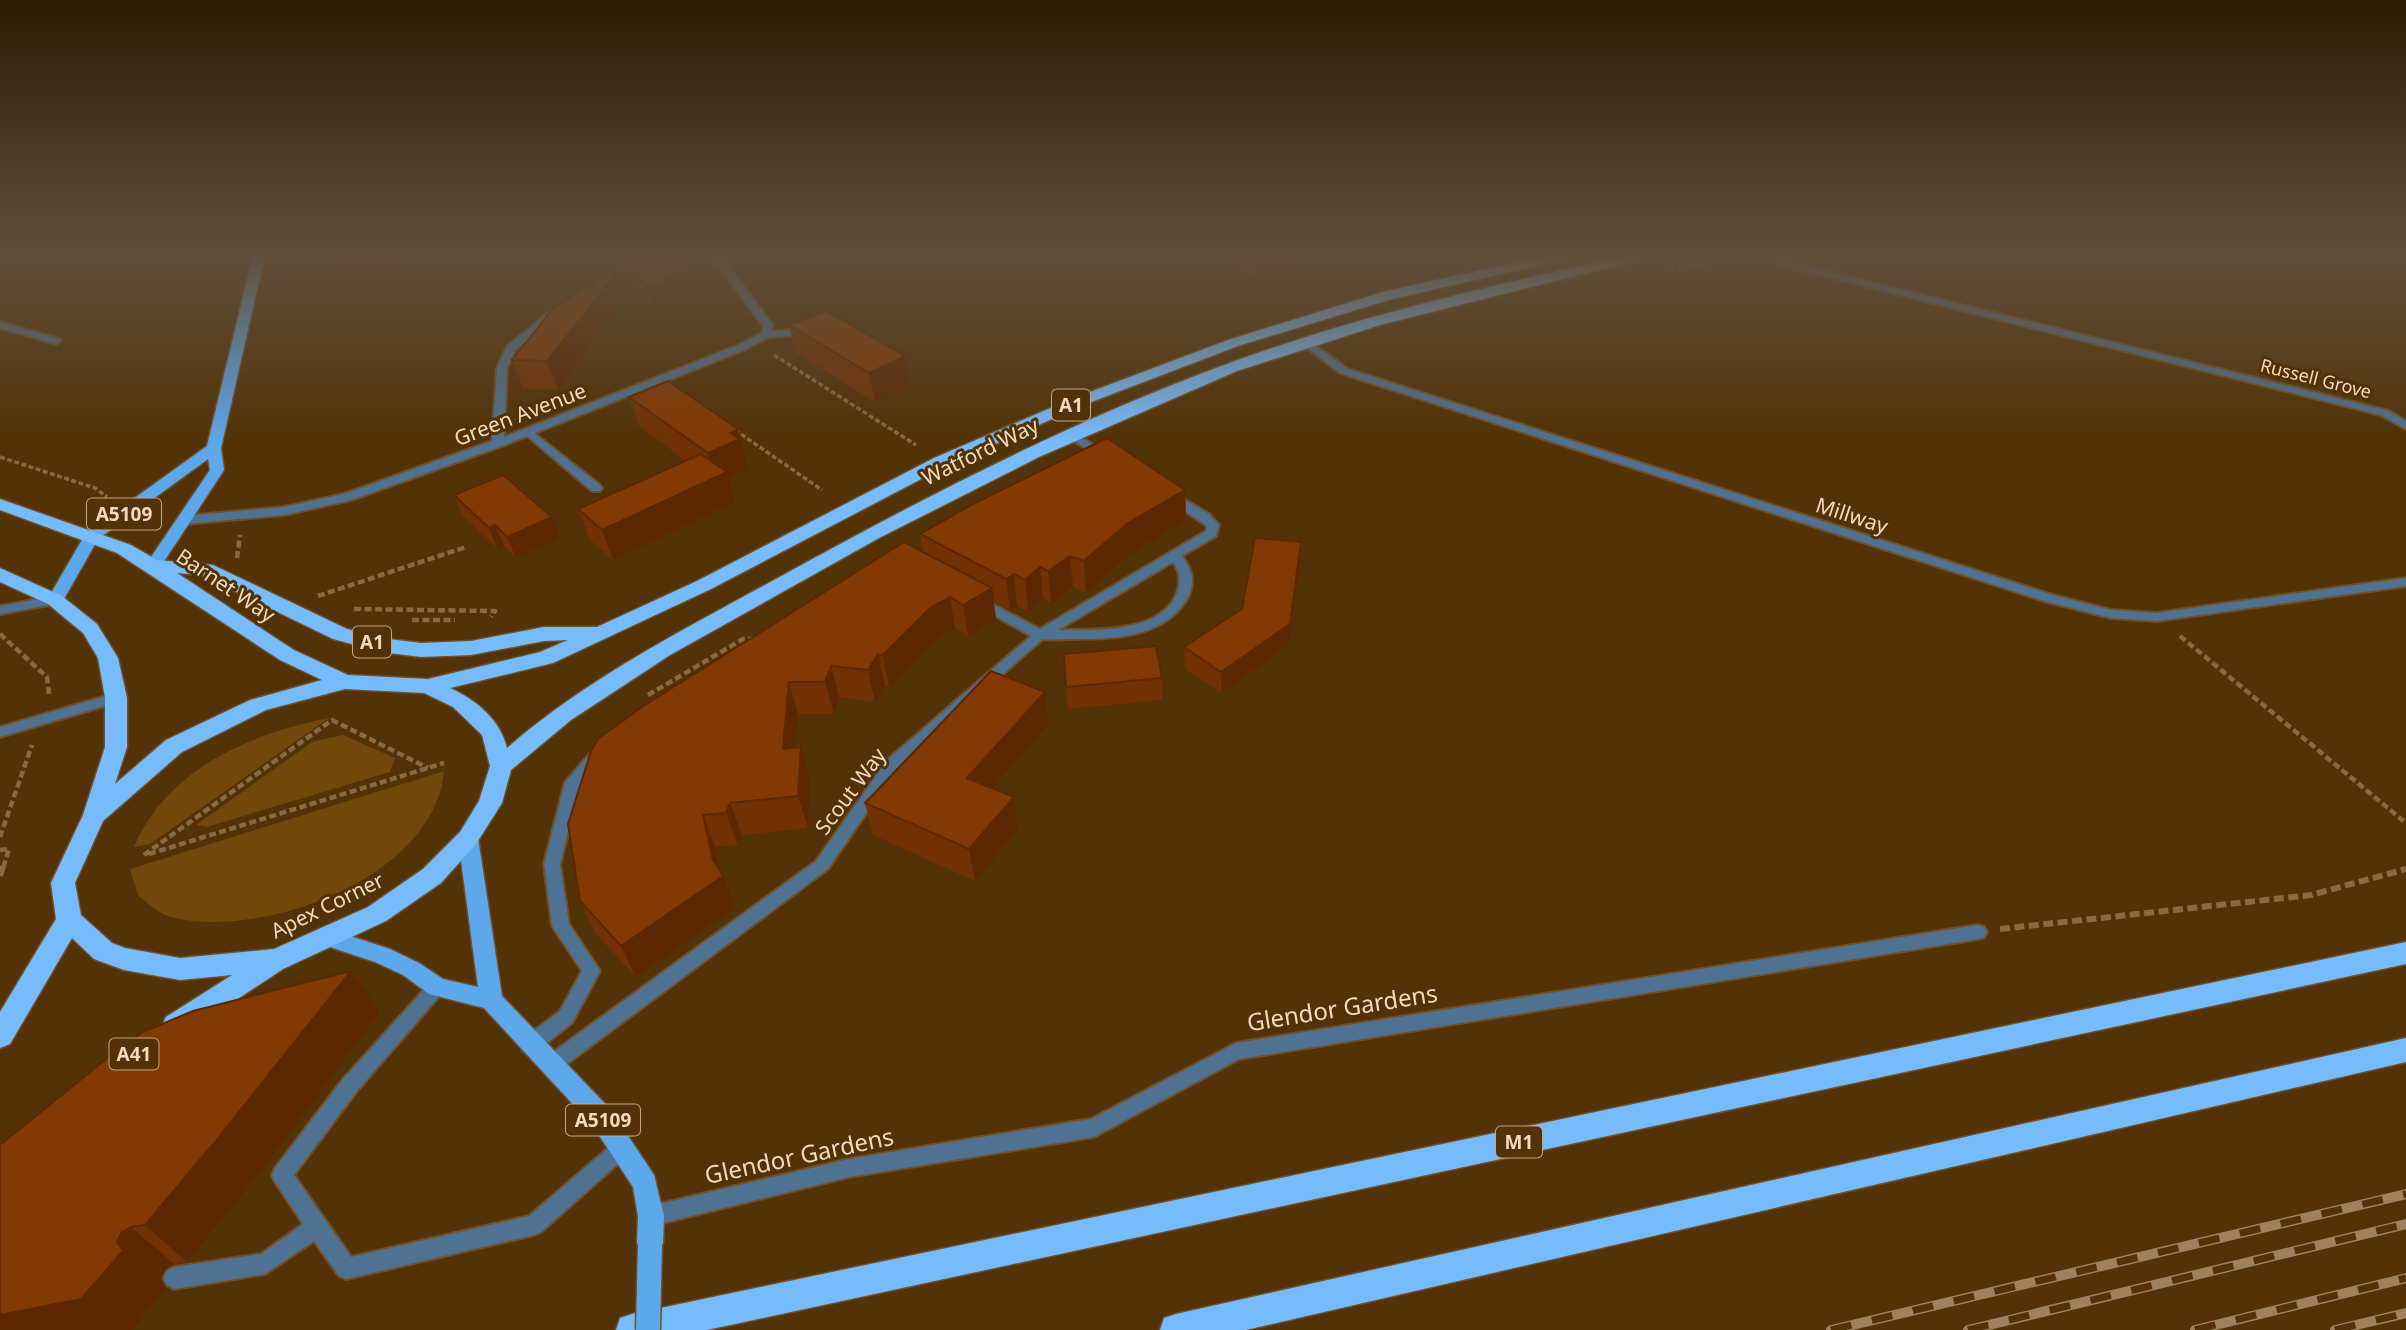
<svg xmlns="http://www.w3.org/2000/svg" width="2406" height="1330" font-family="'Noto Sans',sans-serif">
	<style>
		.green { fill: #72470b }
		.lines { fill: none; stroke-linecap: round; stroke-linejoin: round }
		.lane-casing { stroke: #6f5027; stroke-width: 4 }
		.street-casing { stroke: #6f5027; stroke-width: 4 }
		.primary-casing { stroke: #6f5027; stroke-width: 3 }
		.highway-casing { stroke: #6f5027; stroke-width: 3 }
		.path-far2 { stroke: #886a44; stroke-width: 3.5; stroke-dasharray: 5 2.5; stroke-linecap: butt }
		.path-far1 { stroke: #886a44; stroke-width: 4.5; stroke-dasharray: 7 3.5; stroke-linecap: butt }
		.path { stroke: #886a44; stroke-width: 6; stroke-dasharray: 10 4.5; stroke-linecap: butt }
		.lane { fill: #4f7293; fill-rule: evenodd }
		.street { fill: #4f7293; fill-rule: evenodd }
		.primary { fill: #5da7eb; fill-rule: evenodd }
		.highway { fill: #76bbfc; fill-rule: evenodd }
		.rail-casing { stroke: #9e815d; stroke-width: 10 }
		.rail { stroke: #523206; stroke-width: 7; stroke-dasharray: 21; stroke-linecap: butt }
		.primary-bridge-casing { stroke: #6f5027; stroke-width: 27; stroke-linecap: butt }
		.primary-bridge { stroke: #5da7eb; stroke-width: 24 }
		.wall { fill: #713103 }
		.shaded-wall { fill: #5c2802 }
		.building { fill: #833903; stroke: #5c2802; stroke-width: 2 }
		.labels { text-anchor: middle; dominant-baseline: central; stroke-width: 6; stroke-linejoin: round; paint-order: stroke }
		.far-street-label { font-size: 18px; fill: #f3d9bf; stroke: #523206 }
		.shield { fill: #523206; stroke: #c3a788; stroke-width: 2 }
		.shield-label { font-size: 19px; font-weight: bold; fill: #f3d9bf }
		.street-label { font-size: 21px; fill: #f3d9bf; stroke: #523206 }
		.near-street-label { font-size: 24px; fill: #f3d9bf; stroke: #523206 }
	</style>
	<rect width="100%" height="100%" fill="#523206"/>
	<path class="green" d="M 329,718 L 150,844 L 134,847 C 167,769 251,733 329,718 Z
		M 343,735 L 395,758 L 390,772 L 207,827 L 196,825 L 312,742 Z
		M 444,771 C 435,877 265,939 174,918 C 162,916 148,903 138,896 L 130,869 Z"/>
	<g class="lines">
		<defs>
			<path id="lane" d="M 0,322 L 60,339 L 61,341 L 56,344 L 0,328 Z
				M 529,429 L 600,485 L 602,488 L 600,491 L 592,491 L 525,434 L 523,432 Z
				M 981,598 L 1045,632 L 1047,635 L 897,768 L 828,869 L 559,1070 L 552,1072 L 545,1070 L 543,1064 L 545,1058 L 816,861 L 887,760 L 1031,636 L 976,605 L 974,602 L 976,599 Z
				M 116,693 L 121,695 L 123,698 L 121,701 L 0,737 L 0,727 Z
				M 437,979 L 443,982 L 446,987 L 443,992 L 357,1091 L 294,1175 L 351,1257 L 529,1216 L 615,1142 L 622,1139 L 629,1142 L 632,1148 L 629,1154 L 541,1232 L 534,1235 L 346,1279 L 339,1276 L 314,1241 L 265,1274 L 174,1289 L 167,1285 L 163,1278 L 167,1271 L 174,1267 L 261,1254 L 303,1224 L 275,1182 L 272,1175 L 275,1168 L 343,1079 L 431,982 Z"/>
			<path id="street" d="M 711,255 L 720,255 L 772,324 L 772,331 L 809,329 L 814,332 L 813,334 L 769,337 L 744,350 L 502,446 L 351,500 L 284,515 L 185,524 L 179,520 L 185,516 L 284,507 L 344,494 L 492,441 L 497,368 L 507,346 L 551,311 L 560,313 L 515,350 L 507,368 L 504,437 L 736,346 L 762,333 L 763,326 Z
				M 1765,255 L 1776,255 L 1786,261 L 2389,411 L 2406,421 L 2406,429 L 2381,415 L 1780,265 Z
				M 1306,339 L 1348,369 L 2053,595 L 2111,610 L 2157,613 L 2406,578 L 2406,586 L 2157,621 L 2111,618 L 2044,601 L 1340,373 L 1302,344 L 1301,342 Z
				M 1071,432 L 1108,453 L 1110,455 L 1104,458 L 1100,457 L 1067,437 L 1067,433 Z
				M 1170,491 L 1209,514 L 1219,525 L 1216,536 L 1182,556 C 1193,571 1196,584 1186,601 C 1162,638 1112,639 1073,639 C 1060,639 1047,641 1035,638 L 1033,635 L 1035,632 L 1206,531 L 1207,526 L 1166,498 L 1164,495 ZM 1173,562 C 1180,571 1181,581 1177,593 C 1160,634 1094,630 1058,630 Z
				M 55,596 L 62,600 L 60,603 L 0,614 L 0,606 Z
				M 600,747 L 605,748 L 608,752 L 580,784 L 560,864 L 569,924 L 600,971 L 572,1023 L 537,1051 L 530,1053 L 523,1051 L 521,1045 L 523,1039 L 560,1011 L 582,971 L 552,926 L 544,864 L 565,782 L 595,748 Z
				M 1978,925 L 1984,927 L 1987,932 L 1984,937 L 1978,939 L 1239,1059 L 1094,1137 L 849,1177 L 651,1226 L 644,1223 L 641,1216 L 644,1209 L 651,1206 L 849,1159 L 1091,1119 L 1236,1043 Z"/>
			<path id="primary" d="M 253,255 L 265,255 L 221,448 L 224,470 L 159,569 L 147,569 L 145,566 L 210,470 L 208,459 L 98,539 L 61,604 L 49,604 L 47,600 L 86,533 L 207,446 Z
				M 468,830 L 475,833 L 478,838 L 502,996 L 611,1110 L 654,1175 L 664,1216 L 663,1244 L 659,1253 L 650,1257 L 641,1253 L 637,1244 L 638,1216 L 633,1187 L 593,1126 L 484,1008 L 429,994 L 403,975 L 375,962 L 321,944 L 318,938 L 321,932 L 329,929 L 390,949 L 419,963 L 443,979 L 478,987 L 458,838 L 461,833 Z"/>
			<path id="highway" d="M 1547,255 L 1574,255 L 1567,259 L 1392,299 L 1238,346 L 1086,404 L 946,466 L 711,589 L 553,663 L 450,688 C 476,700 500,719 507,748 C 588,678 683,630 776,579 C 921,499 1071,421 1227,364 C 1351,318 1482,288 1610,259 L 1628,255 L 1659,255 L 1380,325 L 1237,371 L 1039,457 L 879,538 L 670,655 L 571,720 L 511,770 L 502,803 L 476,844 L 441,883 L 386,921 L 283,969 L 186,1033 L 176,1037 L 166,1033 L 162,1025 L 166,1017 L 232,975 L 180,980 L 124,970 L 94,959 L 72,938 L 10,1044 L 0,1048 L 0,1012 L 56,919 L 51,883 L 83,815 L 105,747 L 105,698 L 98,658 L 83,633 L 48,604 L 0,582 L 0,568 L 62,596 L 97,624 L 118,658 L 127,698 L 127,747 L 115,784 L 166,740 L 250,700 L 322,680 L 280,660 L 117,553 L 0,510 L 0,499 L 131,545 L 157,560 L 213,565 L 347,629 L 381,638 L 421,643 L 471,641 L 544,627 L 597,627 L 697,581 L 934,458 L 1074,398 L 1228,340 L 1383,292 ZM 177,573 L 202,575 L 333,639 L 381,652 L 421,657 L 471,655 L 544,641 L 568,640 L 540,652 L 428,679 L 348,675 L 294,650 ZM 345,689 L 424,693 L 453,707 L 482,735 L 490,766 L 479,801 L 460,832 L 423,869 L 368,907 L 274,949 L 180,958 L 125,948 L 112,943 L 81,915 L 75,883 L 103,821 L 182,752 L 266,710 Z
				M 2406,942 L 2406,964 L 707,1330 L 616,1330 L 620,1318 L 632,1314 Z
				M 2406,1038 L 2406,1062 L 1246,1330 L 1160,1330 L 1164,1318 L 1176,1314 Z"/>
		</defs>
		<use href="#lane" class="lane-casing"/>
		<use href="#street" class="street-casing"/>
		<use href="#primary" class="primary-casing"/>
		<use href="#highway" class="highway-casing"/>
		<path class="path-far2" d="M 1670,270 L 1747,255
			M 774,355 L 916,445
			M 735,430 L 822,490
			M 0,457 L 95,488 L 107,497"/>
		<path class="path-far1" d="M 237,558 L 240,535
			M 318,596 L 466,547
			M 354,609 L 495,611 L 491,617
			M 412,620 L 455,620
			M 0,634 L 47,677 L 49,694
			M 2180,636 L 2406,823
			M 648,695 L 743,639 L 754,639
			M 0,837 L 32,745
			M 0,850 L 9,849 L 3,868
			M 149,854 L 444,763
			M 144,855 L 332,720 L 428,768"/>
		<path class="path" d="M 0,876 L 3,866
			M 2000,929 L 2311,895 L 2406,869"/>
		<use href="#lane" class="lane"/>
		<use href="#street" class="street"/>
		<use href="#primary" class="primary"/>
		<use href="#highway" class="highway"/>
		<defs>
			<path id="rail" d="M 1831,1330 L 2406,1194
				M 1968,1330 L 2406,1224
				M 2195,1330 L 2406,1278
				M 2335,1330 L 2406,1313"/>
		</defs>
		<use href="#rail" class="rail-casing"/>
		<use href="#rail" class="rail"/>
		<defs>
			<path id="primary-bridge" d="M 648,1330 L 650,1244"/>
		</defs>
		<use href="#primary-bridge" class="primary-bridge-casing"/>
		<use href="#primary-bridge" class="primary-bridge"/>
	</g>
	<path class="wall" d="M 613,255 L 679,255 L 688,268 L 694,290 L 654,310 Z
		M 1227,255 L 1305,255 L 1304,265 L 1260,281 L 1227,259 Z
		M 615,275 L 623,302 L 558,389 L 523,389 L 512,360 Z
		M 789,325 L 910,385 L 875,402 L 796,353 Z
		M 629,397 L 738,429 L 748,469 L 729,478 L 735,502 L 613,560 L 590,540 L 578,509 L 686,461 L 639,426 Z
		M 1185,490 L 1186,520 L 1130,554 L 1086,593 L 1073,587 L 1051,603 L 1043,598 L 1028,611 L 1017,606 L 1010,610 L 994,602 L 996,620 L 968,636 L 955,628 L 936,639 L 889,687 L 885,686 L 875,702 L 839,697 L 834,714 L 798,714 L 795,748 L 810,779 L 808,828 L 742,835 L 738,845 L 715,847 L 720,872 L 735,908 L 636,977 L 595,933 L 580,901 L 568,824 L 923,552 L 920,534 Z
		M 454,495 L 552,517 L 560,538 L 516,558 L 504,546 L 498,549 L 463,516 Z
		M 1301,542 L 1300,563 L 1289,645 L 1221,693 L 1185,669 L 1184,647 L 1242,609 Z
		M 1162,678 L 1162,700 L 1068,709 L 1066,687 Z
		M 1048,724 L 992,788 L 1014,797 L 1018,829 L 975,881 L 873,835 L 865,803 Z
		M 351,971 L 380,1012 L 253,1181 L 187,1262 L 174,1264 L 165,1270 L 161,1279 L 166,1288 L 132,1330 L 0,1330 Z"/>
	<path class="shaded-wall" d="M 386,255 L 395,255 L 394,280 L 352,287 L 350,283 L 348,283 L 339,265 Z
		M 1282,255 L 1305,255 L 1304,265 L 1260,281 L 1260,263 Z
		M 688,268 L 694,290 L 654,310 L 648,288 Z
		M 615,275 L 623,302 L 558,389 L 547,361 Z
		M 905,356 L 910,385 L 875,402 L 869,373 Z
		M 738,429 L 748,469 L 729,478 L 735,502 L 613,560 L 602,530 L 715,477 L 708,453 L 730,433 Z
		M 1185,490 L 1186,520 L 1130,554 L 1086,593 L 1084,561 L 1128,523 Z
		M 552,517 L 560,538 L 516,558 L 507,537 Z
		M 495,525 L 504,546 L 498,549 L 489,528 Z
		M 1301,542 L 1300,563 L 1289,645 L 1221,693 L 1221,672 Z
		M 1070,556 L 1073,587 L 1051,603 L 1048,571 Z
		M 1040,567 L 1043,598 L 1028,611 L 1025,580 Z
		M 1014,574 L 1017,606 L 1010,610 L 1006,579 Z
		M 992,588 L 996,620 L 968,636 L 963,605 Z
		M 950,597 L 955,628 L 936,639 L 889,687 L 883,655 L 930,608 Z
		M 878,654 L 885,686 L 875,702 L 868,670 Z
		M 831,666 L 839,697 L 834,714 L 825,682 Z
		M 789,682 L 798,714 L 793,781 L 783,749 Z
		M 1045,692 L 1048,724 L 973,810 L 967,778 Z
		M 801,747 L 810,779 L 808,828 L 798,796 Z
		M 1014,797 L 1018,829 L 975,881 L 969,849 Z
		M 730,803 L 742,835 L 738,845 L 726,813 Z
		M 703,815 L 715,847 L 721,877 L 723,876 L 735,908 L 636,977 L 621,946 L 713,860 Z
		M 351,971 L 380,1012 L 253,1181 L 187,1262 L 145,1225 Z
		M 131,1227 L 174,1264 L 165,1270 L 161,1279 L 166,1288 L 132,1330 L 0,1330 L 0,1315 Z"/>
	<path class="building" d="M 340,255 L 386,255 L 386,261 L 344,268 L 344,264 L 339,265 Z
		M 623,255 L 679,255 L 688,268 L 648,288 Z
		M 1249,255 L 1282,255 L 1260,263 Z
		M 611,271 L 615,275 L 547,361 L 512,360 L 551,311 Z
		M 826,311 L 905,356 L 869,373 L 789,325 Z
		M 668,381 L 738,429 L 730,433 L 740,439 L 708,453 L 629,397 Z
		M 1107,438 L 1185,490 L 1128,523 L 1084,561 L 1070,556 L 1048,571 L 1040,567 L 1025,580 L 1014,574 L 1006,579 L 920,534 L 975,503 Z
		M 701,454 L 727,472 L 602,530 L 578,509 Z
		M 503,475 L 552,517 L 507,537 L 495,525 L 489,528 L 454,495 Z
		M 1255,538 L 1301,542 L 1290,624 L 1221,672 L 1184,647 L 1242,609 Z
		M 904,542 L 992,588 L 963,605 L 950,597 L 930,608 L 883,655 L 878,654 L 868,670 L 831,666 L 825,682 L 789,682 L 783,749 L 801,747 L 798,796 L 730,803 L 726,813 L 703,815 L 713,860 L 723,876 L 621,946 L 580,901 L 568,824 L 591,751 L 599,738 L 645,705 Z
		M 1156,646 L 1162,678 L 1066,687 L 1064,654 Z
		M 991,671 L 1045,692 L 967,778 L 1014,797 L 969,849 L 865,803 Z
		M 351,971 L 215,1142 L 145,1225 L 131,1227 L 121,1233 L 117,1242 L 123,1251 L 81,1299 L 0,1315 L 0,1145 L 121,1047 L 143,1032 L 193,1011 Z"/>
	<linearGradient id="sky" x2="0" y2="1"><stop stop-color="#2d1c03"/><stop offset="0.58" stop-color="#604f3b"/><stop offset="1" stop-color="#604f3b" stop-opacity="0"/></linearGradient>
	<rect width="2406" height="442" fill="url(#sky)"/>
	<g class="labels">
		<g class="far-street-label">
			<text transform="translate(2316 378) rotate(14)">Russell Grove</text>
		</g>
		<g class="shield">
			<rect x="1052" y="389.5" width="38" height="31" rx="5"/>
			<rect x="87" y="498.5" width="74" height="31" rx="5"/>
			<rect x="353" y="626.5" width="38" height="31" rx="5"/>
			<rect x="109.5" y="1038.5" width="49" height="31" rx="5"/>
			<rect x="566" y="1104.5" width="74" height="31" rx="5"/>
			<rect x="1496" y="1126.5" width="46" height="31" rx="5"/>
		</g>
		<g class="shield-label">
			<text x="1071" y="405">A1</text>
			<text x="124" y="514">A5109</text>
			<text x="372" y="642">A1</text>
			<text x="134" y="1054">A41</text>
			<text x="603" y="1120">A5109</text>
			<text x="1519" y="1142">M1</text>
		</g>
		<g class="street-label">
			<text transform="translate(520 414) rotate(-21)">Green Avenue</text>
			<text transform="translate(980 451) rotate(-26)">Watford Way</text>
			<text transform="translate(1852 515) rotate(18)">Millway</text>
			<text transform="translate(226 585) rotate(34)">Barnet Way</text>
			<text transform="translate(850 791) rotate(-53)">Scout Way</text>
			<text transform="translate(327 905) rotate(-26)">Apex Corner</text>
		</g>
		<g class="near-street-label">
			<text transform="translate(1342 1007) rotate(-9)">Glendor Gardens</text>
			<text transform="translate(799 1155) rotate(-12)">Glendor Gardens</text>
		</g>
	</g>
</svg>
